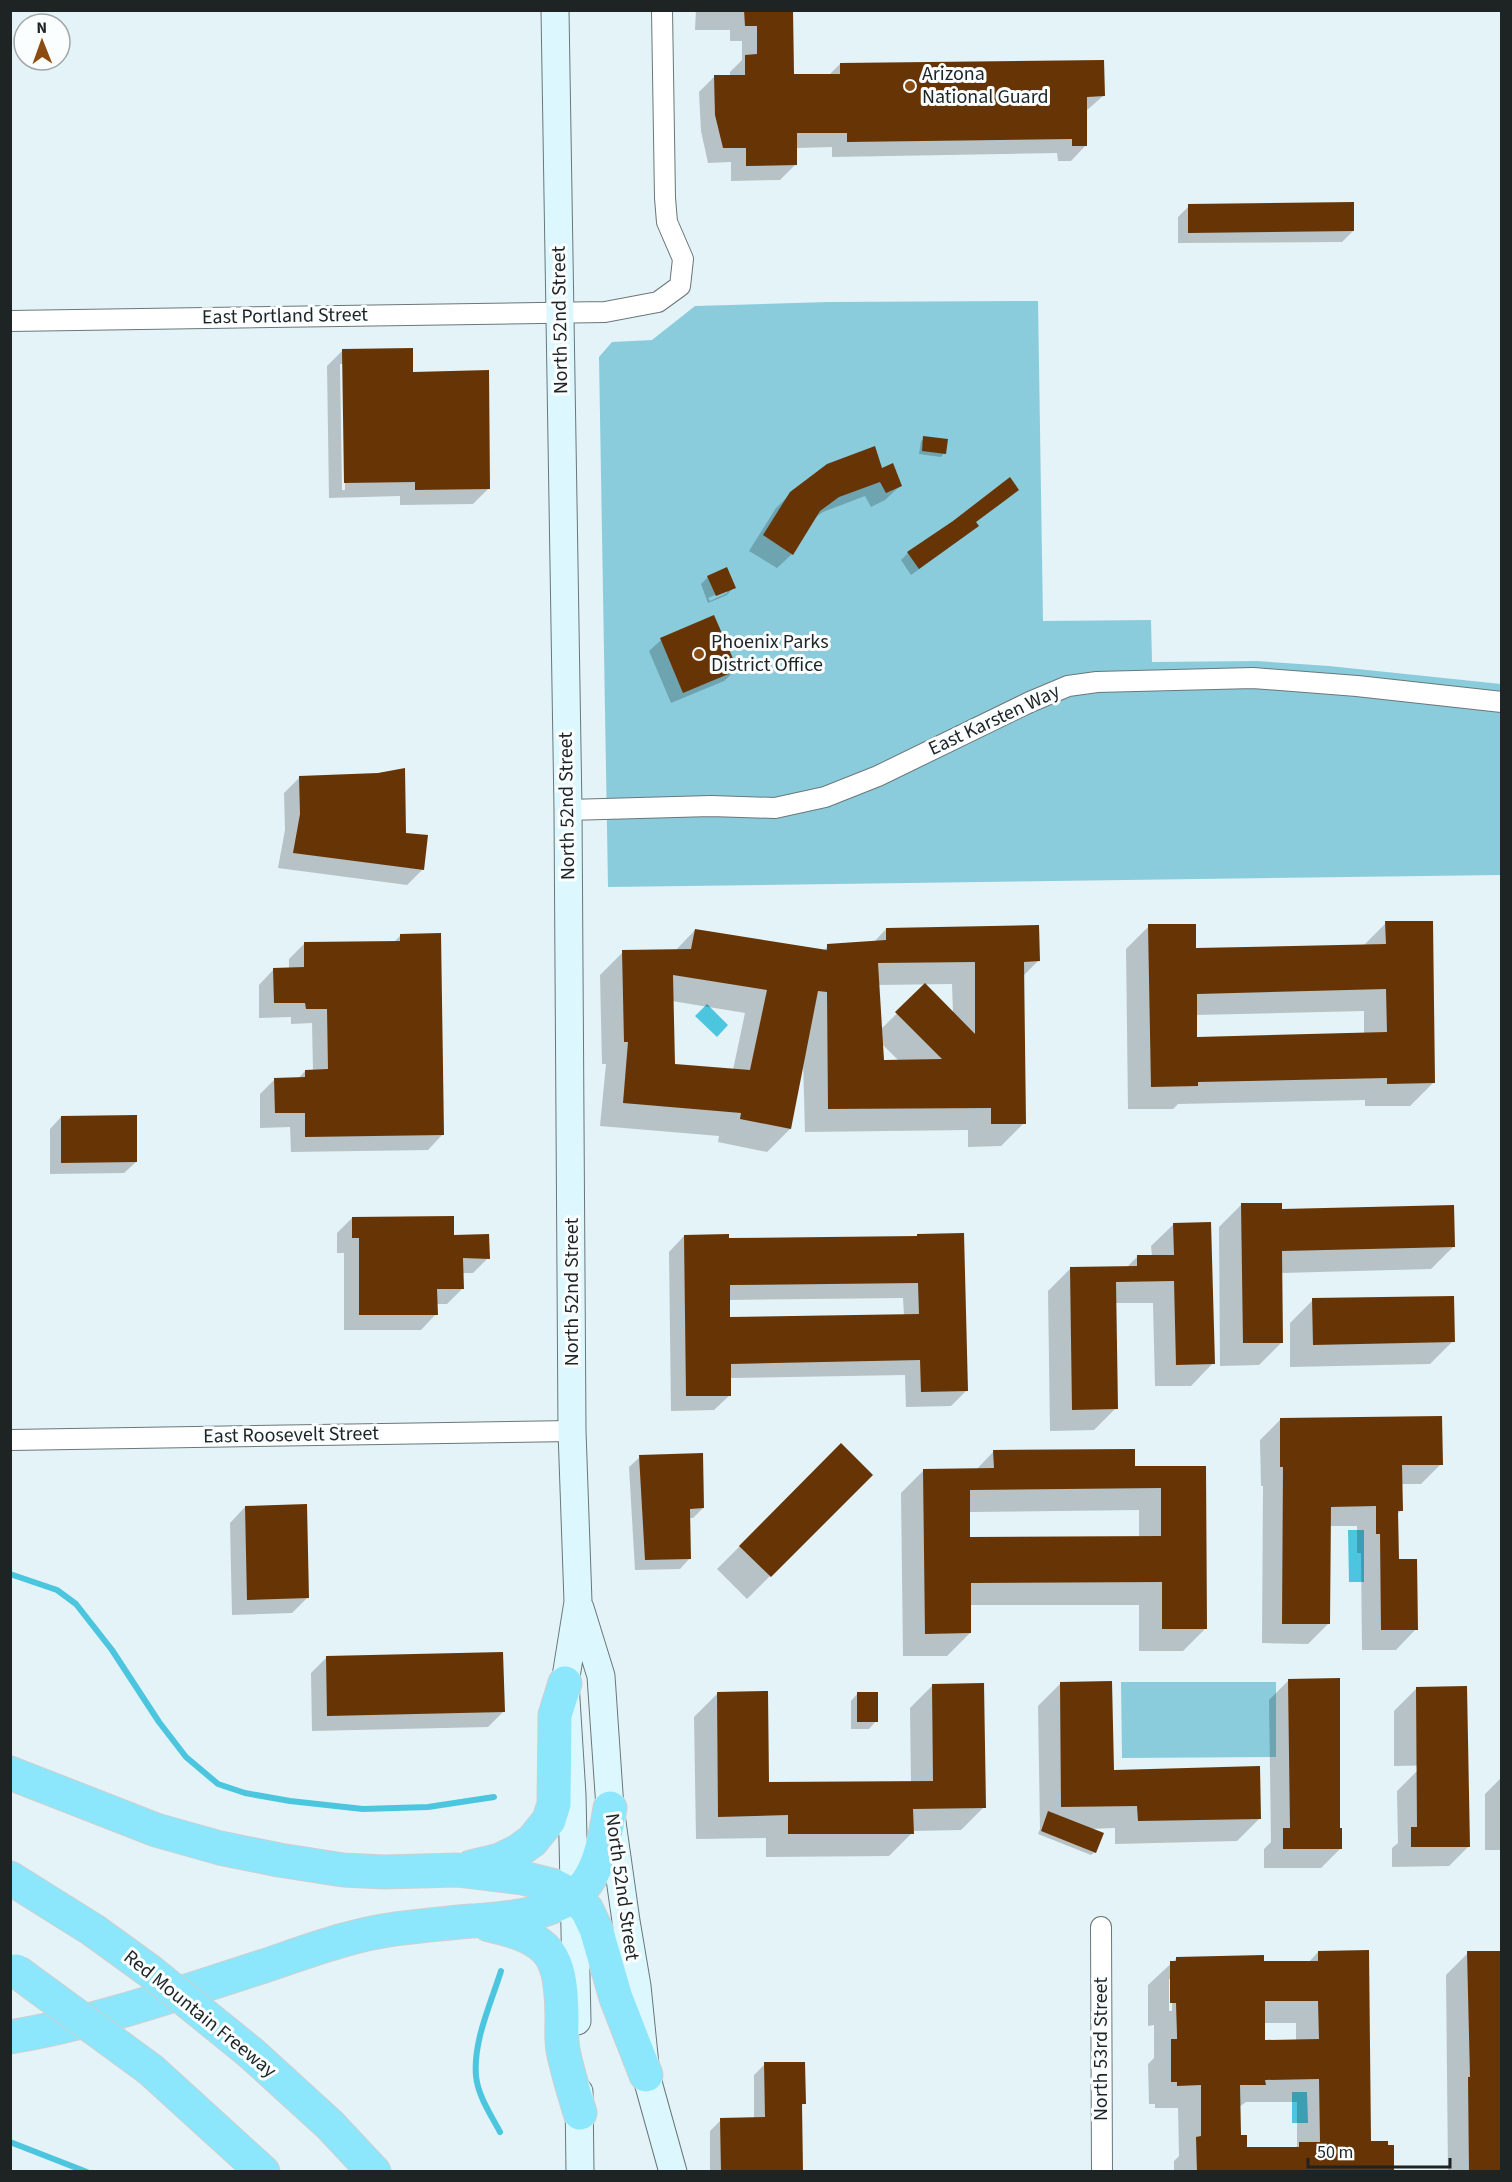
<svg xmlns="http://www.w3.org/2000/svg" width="1512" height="2182" font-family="'Source Sans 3',sans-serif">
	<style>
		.green { fill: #8accdc }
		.water { fill: #4cc6df }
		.shadow { fill: #0003; fill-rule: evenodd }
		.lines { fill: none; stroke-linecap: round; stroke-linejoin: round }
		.stream { stroke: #4cc6df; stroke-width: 6 }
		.building { fill: #673505; fill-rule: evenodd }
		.street-casing { stroke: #6a777a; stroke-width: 22 }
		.secondary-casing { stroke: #6a777a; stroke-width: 29 }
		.highway-casing { stroke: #cecfcf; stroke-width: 35 }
		.street { stroke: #fff; stroke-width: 20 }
		.secondary { stroke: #dcf8fe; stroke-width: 27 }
		.highway { stroke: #8ce7fc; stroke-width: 33 }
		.highway-bridge-casing { stroke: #cecfcf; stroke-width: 35; stroke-linecap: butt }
		.highway-bridge { stroke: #8ce7fc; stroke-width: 33 }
		.poi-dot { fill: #8b4c11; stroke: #fbfeff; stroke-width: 2 }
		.labels { text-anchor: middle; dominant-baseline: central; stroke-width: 6; stroke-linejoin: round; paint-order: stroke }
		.poi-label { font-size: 20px; fill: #1e2324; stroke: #fbfeff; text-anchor: start }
		.street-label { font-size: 20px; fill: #1e2324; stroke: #fbfeff }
	</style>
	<rect width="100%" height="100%" fill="#e4f3f7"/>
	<path class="green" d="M 1038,301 L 1043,621 L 1151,620 L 1152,662 L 1257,661 L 1329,666 L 1501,684 L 1501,875 L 608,887 L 599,357 L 612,342 L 652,340 L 695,306 L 828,302 Z
		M 1121,1682 L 1276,1682 L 1276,1757 L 1122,1758 Z"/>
	<path class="water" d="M 707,1004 L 728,1025 L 717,1037 L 695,1016 Z
		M 1348,1530 L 1364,1530 L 1364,1582 L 1349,1582 Z
		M 1292,2092 L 1307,2092 L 1308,2123 L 1292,2123 Z"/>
	<path class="shadow" d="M 696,10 L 791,10 L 792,76 L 829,75 L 840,64 L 1103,96 L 1086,111 L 1086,145 L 1071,161 L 1058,161 L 1057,153 L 832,157 L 832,147 L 796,148 L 796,164 L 780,180 L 731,181 L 731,162 L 708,163 L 701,131 L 699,92 L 715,76 L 730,76 L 730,72 L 742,60 L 742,41 L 730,41 L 730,30 L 695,30 Z
		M 1189,206 L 1353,231 L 1342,242 L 1178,243 L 1178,217 Z
		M 342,351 L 412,373 L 489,488 L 473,504 L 400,505 L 400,496 L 329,498 L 327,366 ZM 340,364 L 344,364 L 345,490 L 342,490 Z
		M 924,438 L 944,453 L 941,457 L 919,454 L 921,441 Z
		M 882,470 L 900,486 L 885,500 L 871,507 L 865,496 L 823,512 L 814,518 L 792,554 L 777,568 L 749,551 L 776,508 L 791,493 Z
		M 1010,497 L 974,523 L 976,526 L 969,533 L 911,575 L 901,560 L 908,553 Z
		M 708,577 L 734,587 L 727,595 L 708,603 L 701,584 ZM 727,590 L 727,593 L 710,601 L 708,598 Z
		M 714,617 L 736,670 L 724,681 L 671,703 L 649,651 L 661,640 Z
		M 299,778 L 405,834 L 422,870 L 407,885 L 278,868 L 285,830 L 284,793 Z
		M 1386,923 L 1433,1083 L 1410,1106 L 1365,1106 L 1365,1100 L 1178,1104 L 1173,1109 L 1128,1109 L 1126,949 L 1149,926 L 1195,950 L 1363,946 ZM 1364,1011 L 1364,1034 L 1196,1038 L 1195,1015 Z
		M 886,929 L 1038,961 L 1023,976 L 1024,1123 L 1001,1146 L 968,1147 L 968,1130 L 805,1132 L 803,1060 L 790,1129 L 767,1152 L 718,1142 L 719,1136 L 600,1126 L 606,1064 L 602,1064 L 600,975 L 623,952 L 675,951 L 695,930 L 823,951 L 828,946 L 873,943 ZM 952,984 L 953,1013 L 925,986 L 881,1029 L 878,985 ZM 672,1001 L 745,1013 L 733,1070 L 674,1065 ZM 882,1044 L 899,1061 L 883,1061 Z
		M 401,935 L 443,1134 L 428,1150 L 291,1152 L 290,1127 L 260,1128 L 260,1094 L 275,1079 L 298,1079 L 305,1071 L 313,1071 L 312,1023 L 291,1024 L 291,1017 L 259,1018 L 259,985 L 274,969 L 289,969 L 289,959 L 304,944 L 394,942 Z
		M 61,1117 L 136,1162 L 124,1173 L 50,1174 L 50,1129 Z
		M 1242,1204 L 1280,1210 L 1454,1246 L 1431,1269 L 1281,1273 L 1282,1342 L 1259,1365 L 1220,1366 L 1219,1227 Z
		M 352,1218 L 453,1236 L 488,1258 L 473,1273 L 462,1273 L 462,1289 L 447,1304 L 436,1304 L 436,1314 L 421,1330 L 344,1330 L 344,1253 L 337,1253 L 337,1233 Z
		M 1174,1224 L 1213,1363 L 1191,1386 L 1155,1386 L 1153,1303 L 1114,1303 L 1116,1408 L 1094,1430 L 1050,1431 L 1048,1291 L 1070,1269 L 1126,1268 L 1138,1256 L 1152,1256 L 1151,1246 Z
		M 918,1235 L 966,1391 L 951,1406 L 906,1407 L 905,1375 L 729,1378 L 730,1395 L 714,1410 L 671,1411 L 669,1252 L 684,1236 L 727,1239 L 915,1238 ZM 903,1298 L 904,1316 L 729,1319 L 728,1300 Z
		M 1313,1300 L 1453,1341 L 1430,1364 L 1290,1367 L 1290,1323 Z
		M 1280,1420 L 1441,1464 L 1421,1484 L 1401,1484 L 1401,1510 L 1397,1515 L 1398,1560 L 1416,1629 L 1396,1650 L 1362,1650 L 1361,1553 L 1357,1553 L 1357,1526 L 1329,1526 L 1329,1623 L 1308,1644 L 1262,1643 L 1263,1486 L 1261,1486 L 1260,1440 Z
		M 841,1445 L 871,1475 L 747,1599 L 717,1569 Z
		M 994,1451 L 1133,1467 L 1205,1467 L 1206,1628 L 1183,1651 L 1139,1651 L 1139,1605 L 969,1605 L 970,1633 L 947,1656 L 903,1656 L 901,1493 L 924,1470 L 976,1470 ZM 1139,1510 L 1139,1538 L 969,1538 L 969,1512 Z
		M 640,1457 L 703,1508 L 693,1518 L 689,1518 L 690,1558 L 680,1569 L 635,1570 L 629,1467 Z
		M 245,1507 L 307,1598 L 292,1613 L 232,1615 L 230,1523 Z
		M 326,1658 L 503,1712 L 488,1727 L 312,1731 L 311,1673 Z
		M 1289,1680 L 1339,1829 L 1341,1848 L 1321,1868 L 1264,1868 L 1264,1849 L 1271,1842 L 1269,1700 Z
		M 1061,1683 L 1112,1771 L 1260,1818 L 1237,1841 L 1115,1844 L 1115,1828 L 1089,1829 L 1095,1852 L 1091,1855 L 1038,1834 L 1040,1829 L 1038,1706 Z
		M 933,1685 L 984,1807 L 961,1830 L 912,1831 L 912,1833 L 889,1856 L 766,1857 L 766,1838 L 696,1839 L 694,1717 L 717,1694 L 768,1784 L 911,1783 L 910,1708 Z
		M 1417,1688 L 1443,1765 L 1394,1766 L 1394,1711 Z
		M 858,1693 L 876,1721 L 869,1729 L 851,1729 L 851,1701 Z
		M 1417,1771 L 1469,1846 L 1449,1866 L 1392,1867 L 1392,1848 L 1398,1843 L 1397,1791 Z
		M 1502,1777 L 1502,1850 L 1485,1850 L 1485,1794 Z
		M 1318,1952 L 1370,2143 L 1392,2172 L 1174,2172 L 1174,2161 L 1179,2156 L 1178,2108 L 1155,2108 L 1155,2104 L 1149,2104 L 1148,2064 L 1154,2058 L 1154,2025 L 1148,2026 L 1148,1985 L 1177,1958 L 1263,1963 L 1309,1962 ZM 1169,1979 L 1172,1979 L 1172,2011 L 1169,2011 ZM 1263,2023 L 1296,2023 L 1296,2041 L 1264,2041 ZM 1246,2102 L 1297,2102 L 1297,2146 L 1295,2149 L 1245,2149 L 1240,2137 L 1239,2107 Z
		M 1468,1953 L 1502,2172 L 1448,2172 L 1446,1975 Z
		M 765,2064 L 804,2103 L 800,2107 L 801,2172 L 710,2172 L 710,2131 L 721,2120 L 754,2119 L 754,2075 Z"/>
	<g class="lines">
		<path class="stream" d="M 10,1574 L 57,1590 L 76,1604 L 112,1650 L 159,1722 L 186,1757 L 218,1784 L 245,1793 L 290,1801 L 363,1809 L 428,1807 L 494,1797
			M 500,2132 C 491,2115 478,2096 476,2076 C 473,2041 491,2003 501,1971
			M 10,2142 L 87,2172"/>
	</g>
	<path class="building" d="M 744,10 L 793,10 L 794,74 L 840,74 L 840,63 L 1104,60 L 1105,96 L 1087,97 L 1087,146 L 1072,146 L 1072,139 L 847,142 L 847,133 L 797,133 L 797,165 L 746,166 L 746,148 L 723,148 L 715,115 L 714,75 L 745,75 L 745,55 L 757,54 L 757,26 L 745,26 Z
		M 1354,202 L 1354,231 L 1188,233 L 1188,204 Z
		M 413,348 L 413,372 L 489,370 L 490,489 L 415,490 L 415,482 L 344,483 L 342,349 Z
		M 923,436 L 948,439 L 946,454 L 922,451 Z
		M 875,446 L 882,468 L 893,463 L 902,486 L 886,493 L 880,482 L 839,497 L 820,511 L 793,555 L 763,535 L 790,492 L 827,464 Z
		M 1010,477 L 1019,490 L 976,522 L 979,526 L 919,569 L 907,552 L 953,521 Z
		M 727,567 L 736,588 L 716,596 L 707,576 Z
		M 714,615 L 738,670 L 683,693 L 660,638 Z
		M 405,768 L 406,833 L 428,835 L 424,870 L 293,853 L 300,814 L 299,776 L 378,773 Z
		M 1385,921 L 1433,921 L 1435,1083 L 1387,1084 L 1387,1078 L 1198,1082 L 1198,1086 L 1151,1087 L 1148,924 L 1196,924 L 1196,948 L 1386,944 ZM 1386,989 L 1387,1032 L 1197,1037 L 1197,994 Z
		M 1039,925 L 1040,961 L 1024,962 L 1026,1124 L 991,1124 L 991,1108 L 828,1109 L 827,992 L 818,991 L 791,1129 L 740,1119 L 741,1113 L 623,1103 L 628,1042 L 624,1042 L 622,950 L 691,949 L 695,929 L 827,950 L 827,944 L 886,940 L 886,928 ZM 975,962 L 975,1034 L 925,983 L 895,1012 L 942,1059 L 884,1060 L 878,963 ZM 673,975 L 767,990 L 750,1070 L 675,1064 Z
		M 441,933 L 444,1135 L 305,1137 L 305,1113 L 275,1113 L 274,1078 L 305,1077 L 305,1070 L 328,1069 L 327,1009 L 306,1009 L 305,1003 L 274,1003 L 273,968 L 304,967 L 304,942 L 400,941 L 400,934 Z
		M 137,1115 L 137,1162 L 61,1163 L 61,1116 Z
		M 1241,1203 L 1282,1203 L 1282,1209 L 1454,1205 L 1455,1247 L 1282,1251 L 1283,1343 L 1243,1343 Z
		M 454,1216 L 454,1235 L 489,1234 L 490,1259 L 463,1258 L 464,1289 L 437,1289 L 438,1315 L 359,1315 L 359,1238 L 352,1238 L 352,1217 Z
		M 1211,1222 L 1215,1364 L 1176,1365 L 1174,1281 L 1116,1282 L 1118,1409 L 1072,1410 L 1070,1267 L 1137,1266 L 1137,1255 L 1174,1255 L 1173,1223 Z
		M 964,1233 L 968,1391 L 921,1392 L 920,1360 L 731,1364 L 731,1396 L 686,1396 L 684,1235 L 729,1234 L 729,1238 L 917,1236 L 917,1234 ZM 918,1283 L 919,1314 L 730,1317 L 730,1285 Z
		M 1454,1296 L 1455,1342 L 1313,1345 L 1312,1298 Z
		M 1442,1416 L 1443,1465 L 1402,1465 L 1403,1511 L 1398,1511 L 1399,1559 L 1417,1559 L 1418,1630 L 1381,1630 L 1380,1534 L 1376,1534 L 1376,1506 L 1331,1507 L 1330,1624 L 1282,1624 L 1283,1467 L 1280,1467 L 1280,1418 Z
		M 841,1443 L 873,1475 L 771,1577 L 739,1546 Z
		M 1135,1449 L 1135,1466 L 1206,1466 L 1207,1629 L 1162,1629 L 1162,1582 L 971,1583 L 971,1633 L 925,1634 L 923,1469 L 994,1468 L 993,1450 ZM 1161,1488 L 1161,1536 L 970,1537 L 970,1490 Z
		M 703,1453 L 704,1508 L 690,1509 L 691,1559 L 645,1560 L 639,1455 Z
		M 307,1504 L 309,1598 L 247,1600 L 245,1506 Z
		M 503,1652 L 505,1712 L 327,1716 L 326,1656 Z
		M 1340,1678 L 1340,1828 L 1342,1828 L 1342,1849 L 1283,1849 L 1283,1828 L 1290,1828 L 1288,1679 Z
		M 1112,1681 L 1114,1770 L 1260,1766 L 1261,1819 L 1138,1821 L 1137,1806 L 1061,1807 L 1060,1682 Z
		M 984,1683 L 986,1808 L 913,1809 L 914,1834 L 788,1834 L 788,1815 L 718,1817 L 717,1692 L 768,1691 L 769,1782 L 933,1781 L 932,1684 Z
		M 1467,1686 L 1470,1847 L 1411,1847 L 1411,1827 L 1417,1827 L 1416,1687 Z
		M 857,1692 L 878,1692 L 878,1722 L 857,1722 Z
		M 1048,1811 L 1104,1833 L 1096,1853 L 1041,1831 Z
		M 1369,1950 L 1371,2141 L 1388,2141 L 1388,2145 L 1394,2145 L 1394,2172 L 1197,2172 L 1196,2137 L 1201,2136 L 1201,2085 L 1177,2086 L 1177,2082 L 1171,2082 L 1171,2039 L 1177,2039 L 1177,2035 L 1176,2003 L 1170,2003 L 1170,1961 L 1176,1961 L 1176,1957 L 1264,1955 L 1264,1961 L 1318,1961 L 1318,1951 ZM 1265,2001 L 1318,2001 L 1319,2039 L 1265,2040 ZM 1319,2079 L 1320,2142 L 1299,2142 L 1299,2147 L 1247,2147 L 1247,2135 L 1241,2135 L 1240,2085 L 1266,2085 L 1265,2080 Z
		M 1467,1951 L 1502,1951 L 1502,2172 L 1469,2172 L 1468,2077 L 1470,2077 Z
		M 764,2062 L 805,2062 L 806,2104 L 802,2104 L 803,2172 L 721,2172 L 720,2118 L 765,2117 Z"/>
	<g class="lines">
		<defs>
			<path id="street" d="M 10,321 L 605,312 L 658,302 L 680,286 L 683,259 L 667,222 L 665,198 L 662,10
				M 568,810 L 711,806 L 775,808 L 825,797 L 878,776 L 1030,702 L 1068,686 L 1097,682 L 1253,678 L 1357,686 L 1502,702
				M 10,1440 L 572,1431
				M 1101,1927 L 1102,2172"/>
			<path id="secondary" d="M 555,10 L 568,810 L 572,1431 L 578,1602 L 565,1683 L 572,1795 L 577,2021
				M 580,1608 L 601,1676 L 610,1808 L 626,1921 L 637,1986 L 646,2075 L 673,2172
				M 579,2092 L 580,2172"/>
			<path id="highway" d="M 10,1773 L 156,1830 L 220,1848 L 279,1860 L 343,1870 L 384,1872 L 457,1870 L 523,1878 L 555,1886 L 574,1896 L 587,1910 L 596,1929 L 616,1998 L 646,2075
				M 471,1867 L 500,1860 L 518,1851 L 532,1841 L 549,1820 L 554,1804 L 555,1715 L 565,1683
				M 10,1878 L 93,1930
				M 489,1925 C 552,1939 561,1955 562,2017 C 562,2028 561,2039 563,2050 C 567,2071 574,2092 580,2113
				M 10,2037 C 96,2023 182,1992 264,1966 C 306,1952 350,1935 395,1929 C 420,1926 446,1923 472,1921 C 508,1918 539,1917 572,1897 C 599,1880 605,1837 610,1808
				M 251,2053 L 330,2125 L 374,2172
				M 151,2070 L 263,2172"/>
		</defs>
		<use href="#street" class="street-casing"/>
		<use href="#secondary" class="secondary-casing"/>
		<use href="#highway" class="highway-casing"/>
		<use href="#street" class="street"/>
		<use href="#secondary" class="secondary"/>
		<use href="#highway" class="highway"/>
		<defs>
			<path id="highway-bridge" d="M 93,1930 L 151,1972 L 251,2053
				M 16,1971 L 151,2070"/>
		</defs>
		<use href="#highway-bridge" class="highway-bridge-casing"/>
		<use href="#highway-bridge" class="highway-bridge"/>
	</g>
	<g class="poi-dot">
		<circle cx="910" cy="86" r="6"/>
		<circle cx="699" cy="654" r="6"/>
	</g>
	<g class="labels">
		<g class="poi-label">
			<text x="922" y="74">Arizona<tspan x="922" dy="23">National Guard</tspan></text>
			<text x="711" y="642">Phoenix Parks<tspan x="711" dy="23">District Office</tspan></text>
		</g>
		<g class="street-label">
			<text transform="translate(285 316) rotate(-1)">East Portland Street</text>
			<text transform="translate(560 320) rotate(-91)">North 52nd Street</text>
			<text transform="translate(994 720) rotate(-25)">East Karsten Way</text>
			<text transform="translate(567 806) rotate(-91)">North 52nd Street</text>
			<text transform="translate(572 1292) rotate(-90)">North 52nd Street</text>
			<text transform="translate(291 1435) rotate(-1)">East Roosevelt Street</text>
			<text transform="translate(622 1887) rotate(82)">North 52nd Street</text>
			<text transform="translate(200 2014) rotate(39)">Red Mountain Freeway</text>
			<text transform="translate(1101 2049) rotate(-90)">North 53rd Street</text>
		</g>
	</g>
	<rect width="1512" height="2182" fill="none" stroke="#1e2324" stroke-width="24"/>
	<g transform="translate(42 42) rotate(359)"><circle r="28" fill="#fbfeff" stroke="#a3a6a7" stroke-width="1.5"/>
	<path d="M0-4.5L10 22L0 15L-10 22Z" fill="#8b4c11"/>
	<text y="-9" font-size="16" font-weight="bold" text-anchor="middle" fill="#1e2324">N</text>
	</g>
	<path d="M1308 2158v9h142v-9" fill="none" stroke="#1e2324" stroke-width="3"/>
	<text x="1317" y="2158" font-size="18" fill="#1e2324" stroke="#fbfeff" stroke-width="4.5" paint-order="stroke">50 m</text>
</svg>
